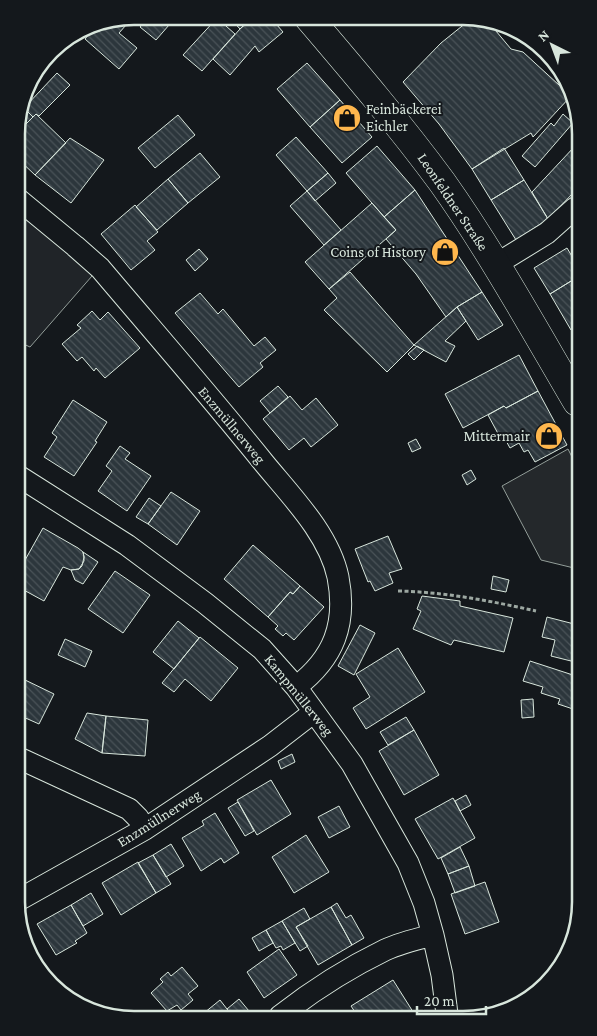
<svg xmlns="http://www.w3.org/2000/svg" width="597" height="1036" font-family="'Crimson Pro',serif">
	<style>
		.green { fill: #202428; stroke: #939e99 }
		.parking { fill: #24282b; stroke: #939e99 }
		.building { fill: url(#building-back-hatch); stroke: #d8e6dc }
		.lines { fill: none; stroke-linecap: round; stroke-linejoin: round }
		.minor-casing { stroke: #d8e6dc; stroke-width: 23 }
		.primary-casing { stroke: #d8e6dc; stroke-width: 29 }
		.path { stroke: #9da8a2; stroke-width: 3; stroke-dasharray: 4 2.5; stroke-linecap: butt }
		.minor { stroke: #14181c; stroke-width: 21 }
		.primary { stroke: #14181c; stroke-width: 28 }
		.labels { text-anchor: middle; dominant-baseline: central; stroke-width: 4; stroke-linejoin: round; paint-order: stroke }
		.poi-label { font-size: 15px; fill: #d8e6dc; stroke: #14181c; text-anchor: end }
		.street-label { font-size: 15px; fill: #d8e6dc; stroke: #14181c }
		.rim { fill: none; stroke: #d8e6dc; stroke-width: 2.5 }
	</style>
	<defs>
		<pattern id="building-back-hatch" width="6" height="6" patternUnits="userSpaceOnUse" patternTransform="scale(1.25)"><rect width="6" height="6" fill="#2c363c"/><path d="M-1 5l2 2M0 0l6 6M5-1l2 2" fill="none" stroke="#4a5358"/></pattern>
	</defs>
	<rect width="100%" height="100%" fill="#14181c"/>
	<path class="green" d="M 18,213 L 79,262 L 92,276 L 30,347 L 19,342 Z"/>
	<path class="parking" d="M 568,449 L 577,467 L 578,569 L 541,560 L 502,486 Z"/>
	<path class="building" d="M 134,16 L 119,33 L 137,48 L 119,69 L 85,39 L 98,23 Z
		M 150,16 L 161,18 L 176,17 L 156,40 L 140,27 Z
		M 229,17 L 253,17 L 240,29 Z
		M 253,17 L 270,17 L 283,32 L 259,52 L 255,46 L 230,75 L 213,59 L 240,29 Z
		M 217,18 L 235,34 L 202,71 L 183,55 Z
		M 472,18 L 486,19 L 511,49 L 523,52 L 571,96 L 533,137 L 531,133 L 472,169 L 439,124 L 403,82 L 441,43 Z
		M 307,63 L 340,100 L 310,127 L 277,89 Z
		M 57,73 L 70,85 L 39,116 L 36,114 L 33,117 L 24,108 Z
		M 340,100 L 372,137 L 342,163 L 310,127 Z
		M 24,108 L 33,117 L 17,133 L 17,119 L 19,112 Z
		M 36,114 L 66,143 L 35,175 L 17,158 L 17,133 Z
		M 563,114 L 573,123 L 535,167 L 522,156 L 551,123 L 554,126 Z
		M 178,115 L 195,135 L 155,168 L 138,148 Z
		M 296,137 L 328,173 L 307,191 L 276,155 Z
		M 70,138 L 104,160 L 71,203 L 35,175 Z
		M 377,146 L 415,190 L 384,217 L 346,173 Z
		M 575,146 L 575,191 L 548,219 L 532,192 Z
		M 504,148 L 524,180 L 491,200 L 472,169 Z
		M 200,153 L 220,177 L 188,203 L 168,179 Z
		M 328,173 L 336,183 L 315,201 L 307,191 Z
		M 168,179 L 188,203 L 157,230 L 136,207 Z
		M 524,180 L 548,219 L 516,240 L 491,200 Z
		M 415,190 L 482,292 L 457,307 L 446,317 L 416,274 L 386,239 L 396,230 L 384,217 Z
		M 307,191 L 341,230 L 324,245 L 290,206 Z
		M 372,203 L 396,230 L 329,289 L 305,262 Z
		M 135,205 L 158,232 L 147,241 L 155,250 L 131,270 L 101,234 Z
		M 567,248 L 576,263 L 576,278 L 550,294 L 534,268 Z
		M 199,249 L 208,259 L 195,271 L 186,260 Z
		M 350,272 L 414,345 L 387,372 L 324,310 L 337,298 L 329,289 Z
		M 576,278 L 576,326 L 571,330 L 550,294 Z
		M 482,292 L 503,325 L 478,340 L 457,307 Z
		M 200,293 L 218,314 L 223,309 L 254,346 L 265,337 L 276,350 L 260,363 L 263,367 L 239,387 L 175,313 Z
		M 457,307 L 466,321 L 445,341 L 455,346 L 446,362 L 414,345 Z
		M 92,311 L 100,320 L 108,312 L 140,348 L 105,378 L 96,368 L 94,371 L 82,357 L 77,361 L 62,344 L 81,328 L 77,325 Z
		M 417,346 L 424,350 L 414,360 L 408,354 Z
		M 519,355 L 538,391 L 506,408 L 504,406 L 463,428 L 445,394 Z
		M 278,386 L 288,397 L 270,413 L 260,401 Z
		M 538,391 L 567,445 L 535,462 L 528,450 L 524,452 L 519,443 L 510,448 L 505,439 L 502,441 L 488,415 L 504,406 L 506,408 Z
		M 290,396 L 302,410 L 316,398 L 338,425 L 311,447 L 304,438 L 289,450 L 263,419 Z
		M 73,400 L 107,422 L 95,441 L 97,442 L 74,476 L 44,457 L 57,437 L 52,433 Z
		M 416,439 L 421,448 L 412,452 L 408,443 Z
		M 120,446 L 130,453 L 125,459 L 151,476 L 127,511 L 98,491 L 112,471 L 106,466 Z
		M 471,470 L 476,479 L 467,485 L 462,475 Z
		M 171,492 L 200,511 L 177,545 L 148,524 Z
		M 149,498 L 161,506 L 148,524 L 136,517 Z
		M 43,528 L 78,548 L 83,552 L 84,557 L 84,561 L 79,569 L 71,570 L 63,567 L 44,601 L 20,588 L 20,569 Z
		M 388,536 L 402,569 L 389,573 L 393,583 L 375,591 L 370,581 L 368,582 L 355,549 Z
		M 253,545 L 300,586 L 293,594 L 290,592 L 268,617 L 224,579 Z
		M 83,552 L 98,562 L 83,584 L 75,580 L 71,570 L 79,569 L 82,566 L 84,557 Z
		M 115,571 L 150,595 L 123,633 L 88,609 Z
		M 493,576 L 509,580 L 506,592 L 491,589 Z
		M 300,586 L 324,607 L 294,640 L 286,633 L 283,636 L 275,629 L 278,626 L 268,617 L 290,592 L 293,594 Z
		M 422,596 L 460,601 L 460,606 L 513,618 L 504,652 L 454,640 L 451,645 L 413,629 L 421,611 L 417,609 Z
		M 547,617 L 578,625 L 579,663 L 551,656 L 555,640 L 542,637 Z
		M 178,621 L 199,638 L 174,669 L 153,652 Z
		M 360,625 L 375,633 L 354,675 L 338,666 Z
		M 200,637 L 238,668 L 211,701 L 185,679 L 174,692 L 162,683 Z
		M 65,639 L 92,651 L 85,667 L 58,655 Z
		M 398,648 L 425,692 L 366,729 L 353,708 L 370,697 L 356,674 Z
		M 530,661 L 579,677 L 579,692 L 573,709 L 558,704 L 560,699 L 541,693 L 543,687 L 523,681 Z
		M 21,678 L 54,694 L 39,724 L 21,716 Z
		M 533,699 L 534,717 L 522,718 L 521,700 Z
		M 87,713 L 106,716 L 102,753 L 75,739 Z
		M 106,716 L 148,720 L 145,756 L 102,753 Z
		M 406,717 L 414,730 L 388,745 L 380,732 Z
		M 414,730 L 439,775 L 404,795 L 379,751 Z
		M 292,754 L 295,762 L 281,769 L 278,761 Z
		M 271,780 L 291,814 L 257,835 L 237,800 Z
		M 466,795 L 471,805 L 460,811 L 455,801 Z
		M 453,798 L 475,838 L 438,859 L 415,819 Z
		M 238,802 L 254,831 L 245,836 L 228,808 Z
		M 339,806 L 350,827 L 329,838 L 318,817 Z
		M 215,813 L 239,853 L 224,863 L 221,858 L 201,871 L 182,838 L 204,825 L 202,821 Z
		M 306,835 L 329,872 L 294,893 L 272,857 Z
		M 171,844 L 184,866 L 166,877 L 153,855 Z
		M 460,847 L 469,866 L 448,874 L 441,858 Z
		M 153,855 L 171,884 L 156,893 L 138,863 Z
		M 138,862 L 156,893 L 121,915 L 102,883 Z
		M 469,866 L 475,886 L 455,893 L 448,874 Z
		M 485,882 L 499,922 L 465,934 L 451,894 Z
		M 91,893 L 103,914 L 83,926 L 71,905 Z
		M 337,903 L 346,918 L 351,915 L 364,938 L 352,945 L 331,907 Z
		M 71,905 L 87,933 L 75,941 L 77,943 L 56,955 L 37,924 Z
		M 331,907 L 352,945 L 318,965 L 296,927 Z
		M 304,908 L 310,919 L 296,927 L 308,946 L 300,951 L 282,921 Z
		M 282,921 L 295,943 L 283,950 L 281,946 L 276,948 L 266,930 Z
		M 266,930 L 273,943 L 259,951 L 252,938 Z
		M 279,949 L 297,975 L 264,998 L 247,972 Z
		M 182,967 L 198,986 L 188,994 L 193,1000 L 181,1010 L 177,1005 L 167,1011 L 151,993 L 163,982 L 160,979 L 168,972 L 171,976 Z
		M 393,980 L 415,1015 L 357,1015 L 351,1006 Z
		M 239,999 L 254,1017 L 234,1017 L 227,1009 Z
		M 220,1000 L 227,1009 L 234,1017 L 208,1017 L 204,1013 Z"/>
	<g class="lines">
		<defs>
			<path id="minor" d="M 18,199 L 75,246 L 100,268 C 155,333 211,397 264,463 C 291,496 329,534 338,577 C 347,624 334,658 296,687
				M 495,265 L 547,233 L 575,208
				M 20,477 L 127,545 L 205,603 L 262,649 L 296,687 L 352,764 L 408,863 L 424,903 L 433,935 L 442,975 L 447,1014
				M 21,759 L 129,809 L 138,818 L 145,829
				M 22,898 L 145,829 L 270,746 L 314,712
				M 280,1016 C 312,991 348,968 385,950 C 400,943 417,939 433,935"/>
			<path id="primary" d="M 308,17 C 354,71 400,125 442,182 C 491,251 534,329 577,402"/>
		</defs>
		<use href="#minor" class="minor-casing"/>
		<use href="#primary" class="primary-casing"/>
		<path class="path" d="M 398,591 C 445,592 491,601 536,611"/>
		<use href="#minor" class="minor"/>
		<use href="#primary" class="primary"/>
	</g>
	<defs>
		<symbol id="shop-disc" viewBox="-11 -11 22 22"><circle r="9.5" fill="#ffb74d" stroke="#14181c"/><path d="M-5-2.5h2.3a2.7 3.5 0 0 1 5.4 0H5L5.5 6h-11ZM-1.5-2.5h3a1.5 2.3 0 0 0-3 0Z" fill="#111"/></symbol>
	</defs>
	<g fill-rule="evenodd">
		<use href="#shop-disc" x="331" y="102" width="32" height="32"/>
		<use href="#shop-disc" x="429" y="236" width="32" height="32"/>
		<use href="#shop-disc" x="533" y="420" width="32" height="32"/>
	</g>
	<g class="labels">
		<g class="poi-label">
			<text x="366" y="109" text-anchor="start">Feinbäckerei<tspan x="366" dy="17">Eichler</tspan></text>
			<text x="426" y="252">Coins of History</text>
			<text x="530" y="436">Mittermair</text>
		</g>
		<g class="street-label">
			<text transform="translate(453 202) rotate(56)">Leonfeldner Straße</text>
			<text transform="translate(232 425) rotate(50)">Enzmüllnerweg</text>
			<text transform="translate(299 695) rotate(51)">Kampmüllerweg</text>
			<text transform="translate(159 818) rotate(-32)">Enzmüllnerweg</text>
		</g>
	</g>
	<path d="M0 0H597V1036H0ZM134 25H463A109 109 0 0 1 572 134V902A109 109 0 0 1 463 1011H134A109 109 0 0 1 25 902V134A109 109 0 0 1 134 25Z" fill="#14181c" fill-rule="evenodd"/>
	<path class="rim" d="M134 25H463A109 109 0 0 1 572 134V902A109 109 0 0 1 463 1011H134A109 109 0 0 1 25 902V134A109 109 0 0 1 134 25Z"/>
	<g transform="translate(552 45) rotate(318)" stroke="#14181c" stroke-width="4" paint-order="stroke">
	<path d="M0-4L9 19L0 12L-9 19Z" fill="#d8e6dc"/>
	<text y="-8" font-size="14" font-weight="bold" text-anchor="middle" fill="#d8e6dc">N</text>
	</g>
	<path d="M417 1006v8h69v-8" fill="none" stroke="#d8e6dc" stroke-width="2.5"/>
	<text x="424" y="1006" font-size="15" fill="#d8e6dc" stroke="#14181c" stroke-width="4" paint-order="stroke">20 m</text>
</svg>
